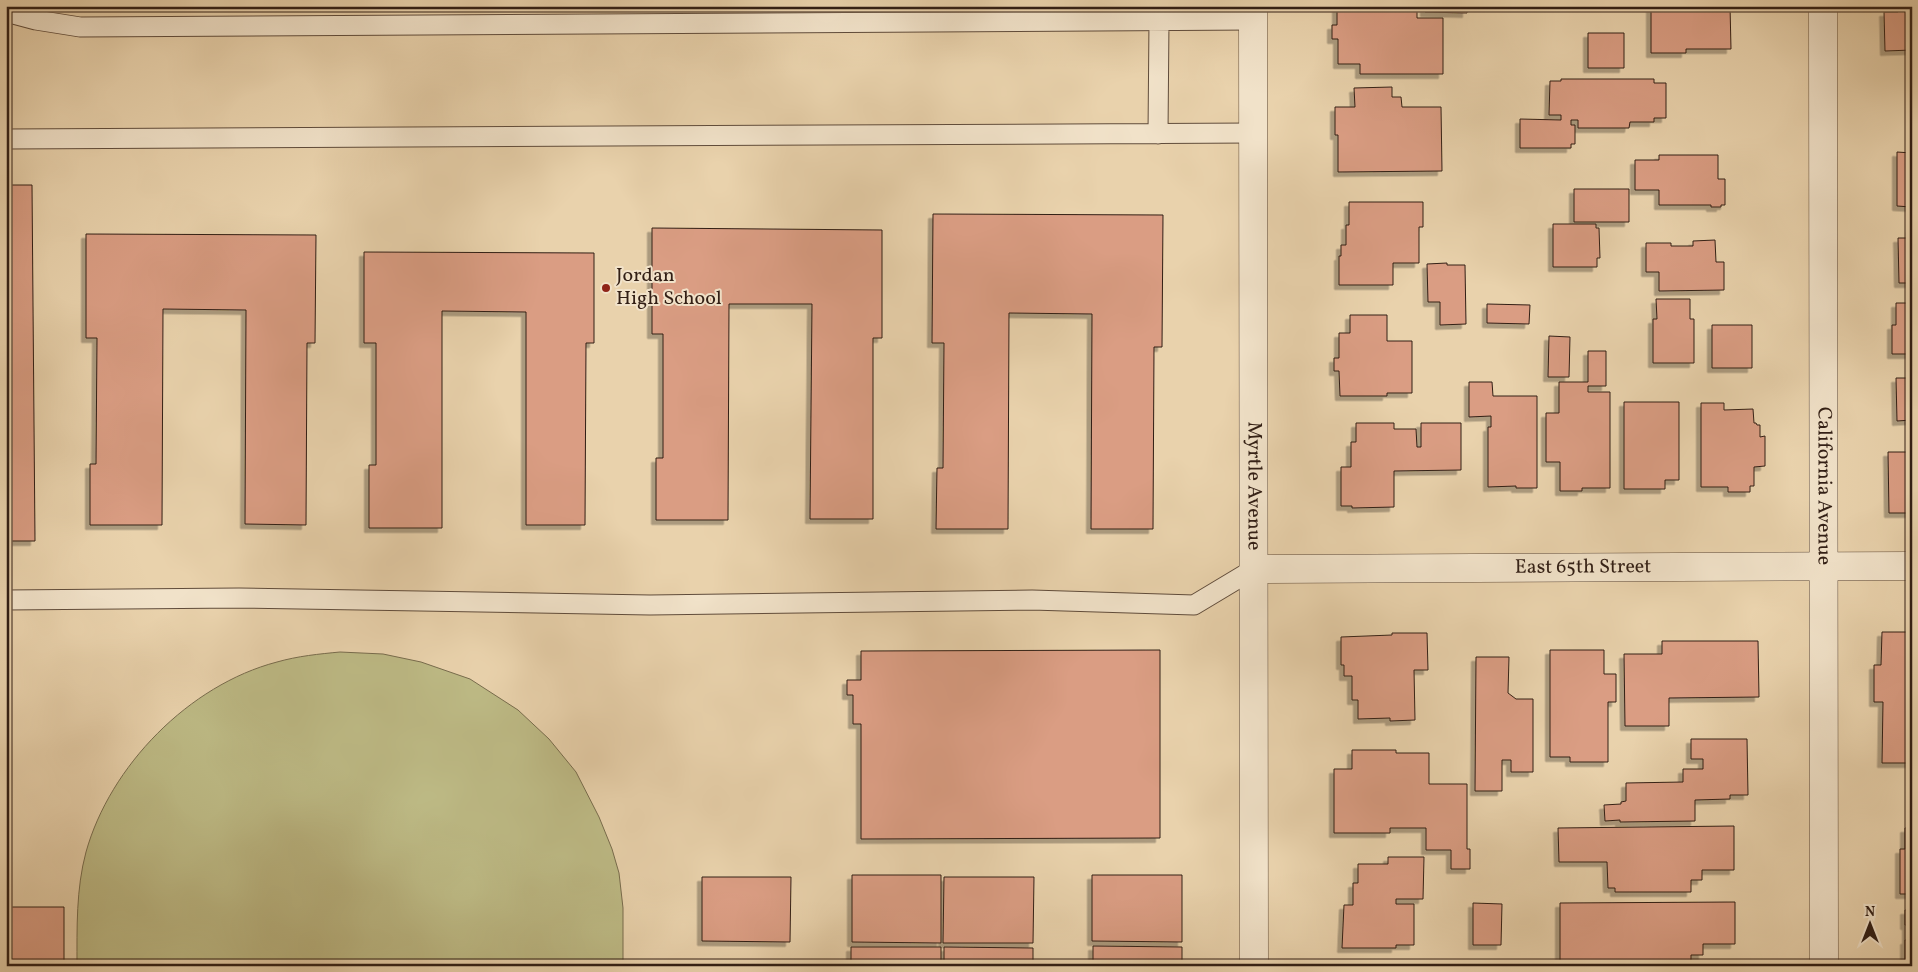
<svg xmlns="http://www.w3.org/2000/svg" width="1918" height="972" font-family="Vollkorn,serif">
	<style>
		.green { fill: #bdba85; stroke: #786c4d }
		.building { fill: #da9d83; stroke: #321f15; filter: url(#shadow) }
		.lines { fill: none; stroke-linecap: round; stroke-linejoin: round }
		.service-casing { stroke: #604c3b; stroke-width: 21 }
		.minor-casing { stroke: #604c3b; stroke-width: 29 }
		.service { stroke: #f1e2c9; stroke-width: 19 }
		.minor { stroke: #f1e2c9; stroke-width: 28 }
		.poi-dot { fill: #8f2418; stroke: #f1e2c9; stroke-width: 2 }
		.labels { text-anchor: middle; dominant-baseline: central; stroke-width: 4; stroke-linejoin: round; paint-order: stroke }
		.poi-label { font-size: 20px; fill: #321f15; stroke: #f1e2c9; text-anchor: start }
		.street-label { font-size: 20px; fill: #321f15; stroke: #f1e2c9 }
	</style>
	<defs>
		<filter id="shadow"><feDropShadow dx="-4.5" dy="4.5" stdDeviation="0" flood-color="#0004"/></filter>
	</defs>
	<rect width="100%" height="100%" fill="#e9d2ac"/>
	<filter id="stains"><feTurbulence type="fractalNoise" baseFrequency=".004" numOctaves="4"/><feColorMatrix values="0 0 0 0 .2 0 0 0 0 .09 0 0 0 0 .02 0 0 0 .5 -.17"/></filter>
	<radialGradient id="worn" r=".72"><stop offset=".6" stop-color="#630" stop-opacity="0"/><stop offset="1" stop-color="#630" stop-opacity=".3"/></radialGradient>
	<path class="green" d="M 340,652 L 383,654 L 421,662 L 470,679 L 518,710 L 549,739 L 576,772 L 599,817 L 612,849 L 619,873 L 623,908 L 623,966 L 77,966 C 77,928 76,889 86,852 C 110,766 189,685 277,662 C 298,656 319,654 340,652 Z"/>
	<path class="building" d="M 1337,6 L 1397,6 L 1397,8 L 1417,8 L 1417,18 L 1443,18 L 1443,74 L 1360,74 L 1360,64 L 1338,64 L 1338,39 L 1332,39 L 1332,25 L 1337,25 Z
		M 1425,6 L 1467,6 L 1467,13 L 1425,12 Z
		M 1651,6 L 1730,6 L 1731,49 L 1686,49 L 1686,53 L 1651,53 Z
		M 1898,6 L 1912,6 L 1912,50 L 1885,51 L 1884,12 L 1898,12 Z
		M 1588,33 L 1624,33 L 1624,68 L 1588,68 Z
		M 1561,79 L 1654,79 L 1654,83 L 1666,83 L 1666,118 L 1654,118 L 1654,122 L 1630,122 L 1629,128 L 1578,128 L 1578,120 L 1571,120 L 1571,125 L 1575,125 L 1575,144 L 1571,144 L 1571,148 L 1520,148 L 1520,119 L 1561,120 L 1561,115 L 1549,115 L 1550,81 L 1561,81 Z
		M 1392,87 L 1392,97 L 1401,97 L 1402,107 L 1441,107 L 1442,171 L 1338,172 L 1338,135 L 1335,135 L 1335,107 L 1355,107 L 1354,88 Z
		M 1897,152 L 1912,153 L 1912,207 L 1897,206 Z
		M 1659,155 L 1718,155 L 1718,179 L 1725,179 L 1725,205 L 1721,205 L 1721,207 L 1711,207 L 1711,205 L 1659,205 L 1659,190 L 1635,190 L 1635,160 L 1659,160 Z
		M 6,185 L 32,185 L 35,541 L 6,541 Z
		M 1574,189 L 1629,189 L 1629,222 L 1574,222 Z
		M 1349,202 L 1423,202 L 1423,227 L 1419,227 L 1419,263 L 1393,263 L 1393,285 L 1339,285 L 1339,256 L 1341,256 L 1341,245 L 1346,245 L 1346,225 L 1349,225 Z
		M 933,214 L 1163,215 L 1162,347 L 1154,347 L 1153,529 L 1091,529 L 1092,314 L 1009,313 L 1008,529 L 936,529 L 937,468 L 943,468 L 944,343 L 932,343 Z
		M 1553,224 L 1596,224 L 1596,228 L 1599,228 L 1600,258 L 1597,258 L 1597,267 L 1553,267 Z
		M 652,228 L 882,230 L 882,338 L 873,338 L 873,519 L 810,519 L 812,304 L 729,304 L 728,520 L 656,520 L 656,458 L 663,458 L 663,334 L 652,334 Z
		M 1911,228 L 1912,283 L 1899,283 L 1898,238 L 1911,238 Z
		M 86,234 L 316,235 L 315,343 L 307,343 L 306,525 L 245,524 L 246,310 L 163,309 L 162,525 L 90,525 L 90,464 L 96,464 L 97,338 L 86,338 Z
		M 1715,240 L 1716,262 L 1724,262 L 1724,290 L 1659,291 L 1659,272 L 1646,272 L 1646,243 L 1671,243 L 1671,246 L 1693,246 L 1693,241 Z
		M 364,252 L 594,253 L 594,343 L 586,343 L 585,525 L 526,525 L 526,312 L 442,311 L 442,528 L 369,528 L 369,465 L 376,465 L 376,343 L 364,343 Z
		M 1447,263 L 1447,265 L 1465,265 L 1466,324 L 1440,325 L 1440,302 L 1428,302 L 1427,264 Z
		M 1656,299 L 1690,299 L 1690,319 L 1694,319 L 1694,363 L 1653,363 L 1653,319 L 1657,319 Z
		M 1896,303 L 1912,303 L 1912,354 L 1892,354 L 1892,325 L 1896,325 Z
		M 1487,304 L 1530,305 L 1529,324 L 1487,323 Z
		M 1350,315 L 1387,315 L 1387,341 L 1412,341 L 1412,393 L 1387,393 L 1387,396 L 1340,396 L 1339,371 L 1334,371 L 1334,358 L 1339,358 L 1339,333 L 1350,333 Z
		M 1712,325 L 1752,325 L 1752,368 L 1712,368 Z
		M 1549,336 L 1570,337 L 1569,377 L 1548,377 Z
		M 1588,351 L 1606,351 L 1606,386 L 1588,386 L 1588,392 L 1610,392 L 1610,488 L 1582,488 L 1582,491 L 1560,491 L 1560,462 L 1546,462 L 1546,413 L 1559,413 L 1559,382 L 1588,382 Z
		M 1896,378 L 1912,378 L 1912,420 L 1897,421 Z
		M 1469,382 L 1492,382 L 1493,396 L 1537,396 L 1537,488 L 1516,488 L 1516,486 L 1488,487 L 1488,427 L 1491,427 L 1491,416 L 1469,417 Z
		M 1624,402 L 1679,402 L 1679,480 L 1665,480 L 1665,489 L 1624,489 Z
		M 1701,403 L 1724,403 L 1724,410 L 1753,409 L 1754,423 L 1756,423 L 1757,425 L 1760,425 L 1760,437 L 1765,436 L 1765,466 L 1754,467 L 1754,486 L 1750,486 L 1750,492 L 1728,492 L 1728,487 L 1701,487 Z
		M 1356,423 L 1394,423 L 1394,429 L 1416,429 L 1417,447 L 1421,447 L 1421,423 L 1461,423 L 1461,470 L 1394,471 L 1394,507 L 1352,508 L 1352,506 L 1341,506 L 1341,467 L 1351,467 L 1351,442 L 1356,442 Z
		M 1888,452 L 1912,452 L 1912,513 L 1889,513 Z
		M 1882,632 L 1912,632 L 1912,763 L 1882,763 L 1883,702 L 1874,702 L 1874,665 L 1881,665 Z
		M 1392,633 L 1427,633 L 1428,670 L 1414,670 L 1415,720 L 1390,721 L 1390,718 L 1358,719 L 1358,700 L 1352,700 L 1352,676 L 1344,676 L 1344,665 L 1341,665 L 1341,637 L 1392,635 Z
		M 1662,641 L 1758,641 L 1759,697 L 1669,698 L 1669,726 L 1625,726 L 1624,654 L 1662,654 Z
		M 1160,650 L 1160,838 L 861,839 L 861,724 L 853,724 L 853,695 L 847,695 L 847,680 L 861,680 L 861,651 Z
		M 1550,650 L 1604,650 L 1604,674 L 1616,674 L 1616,702 L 1608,702 L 1608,762 L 1570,762 L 1570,757 L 1550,757 Z
		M 1476,657 L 1509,657 L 1508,693 L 1516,699 L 1533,699 L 1533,772 L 1511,772 L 1511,760 L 1502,760 L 1502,791 L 1475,791 Z
		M 1691,739 L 1747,739 L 1748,795 L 1730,795 L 1730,799 L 1695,800 L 1695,821 L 1620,822 L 1620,820 L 1605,821 L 1604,805 L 1621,804 L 1621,802 L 1626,801 L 1626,783 L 1683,782 L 1683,769 L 1703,769 L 1703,759 L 1691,759 Z
		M 1352,750 L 1396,750 L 1396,753 L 1429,753 L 1429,784 L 1467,784 L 1467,849 L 1470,849 L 1470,869 L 1451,869 L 1451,850 L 1426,850 L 1426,828 L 1390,828 L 1390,833 L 1334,833 L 1334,769 L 1352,769 Z
		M 1734,826 L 1734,870 L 1702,870 L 1702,880 L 1691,880 L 1691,892 L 1615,892 L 1615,888 L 1608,888 L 1607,862 L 1559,862 L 1558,828 Z
		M 1905,828 L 1912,828 L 1912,894 L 1900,894 L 1900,849 L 1905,849 Z
		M 1388,857 L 1424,857 L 1423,899 L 1396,899 L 1396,904 L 1414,904 L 1414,945 L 1396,945 L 1396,948 L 1342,948 L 1344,905 L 1353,905 L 1353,883 L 1358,883 L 1358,864 L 1388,864 Z
		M 852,875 L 941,875 L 941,943 L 852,942 Z
		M 1092,875 L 1182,875 L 1182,942 L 1092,941 Z
		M 702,877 L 791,877 L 790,942 L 702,941 Z
		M 944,877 L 1034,877 L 1033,943 L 943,943 Z
		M 1735,902 L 1735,944 L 1703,944 L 1703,955 L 1691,955 L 1691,966 L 1560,966 L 1560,903 Z
		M 1473,903 L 1502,904 L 1501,945 L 1473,945 Z
		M 6,907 L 64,907 L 64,966 L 6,966 Z
		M 1905,910 L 1912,910 L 1912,964 L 1905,964 L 1905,940 L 1907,940 L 1907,925 L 1905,925 Z
		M 1093,946 L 1182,947 L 1182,966 L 1093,966 Z
		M 851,947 L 941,947 L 941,966 L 851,966 Z
		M 944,947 L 1033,948 L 1033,966 L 944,966 Z"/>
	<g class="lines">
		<defs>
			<path id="service" d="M 6,12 L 36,20 L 80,27 L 1253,20
				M 1158,134 L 1159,20
				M 6,139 L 1253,133
				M 6,600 L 239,598 L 650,605 L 1032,600 L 1194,605 L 1254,569"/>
			<g id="minor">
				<path id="s1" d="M 1253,6 L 1254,966"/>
				<path id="s2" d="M 1823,6 L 1824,966"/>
				<path id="s3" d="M 1254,569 L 1912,566"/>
			</g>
		</defs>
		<use href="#service" class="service-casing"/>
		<use href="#minor" class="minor-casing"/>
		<use href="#service" class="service"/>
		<use href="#minor" class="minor"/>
	</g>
	<circle class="poi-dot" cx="606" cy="288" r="5"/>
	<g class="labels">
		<g class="poi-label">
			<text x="616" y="276">Jordan<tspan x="616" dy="23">High School</tspan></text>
		</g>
		<g class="street-label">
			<text stroke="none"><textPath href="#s1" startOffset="480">Myrtle Avenue</textPath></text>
			<text stroke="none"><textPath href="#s2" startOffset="480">California Avenue</textPath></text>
			<text stroke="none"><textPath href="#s3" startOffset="329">East 65th Street</textPath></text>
		</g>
	</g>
	<rect width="1918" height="972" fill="none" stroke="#e9d2ac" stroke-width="25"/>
	<rect x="8" y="8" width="1903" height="957" fill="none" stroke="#321f15" stroke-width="2.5"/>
	<rect x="12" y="12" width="1893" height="947" fill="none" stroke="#321f15"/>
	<g transform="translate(1870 924)" stroke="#f1e2c9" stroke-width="4" paint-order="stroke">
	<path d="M0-4L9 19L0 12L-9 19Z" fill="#321f15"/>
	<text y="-8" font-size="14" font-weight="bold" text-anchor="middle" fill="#321f15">N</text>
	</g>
	<rect width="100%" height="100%" filter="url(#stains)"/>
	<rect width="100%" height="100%" fill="url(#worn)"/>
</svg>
